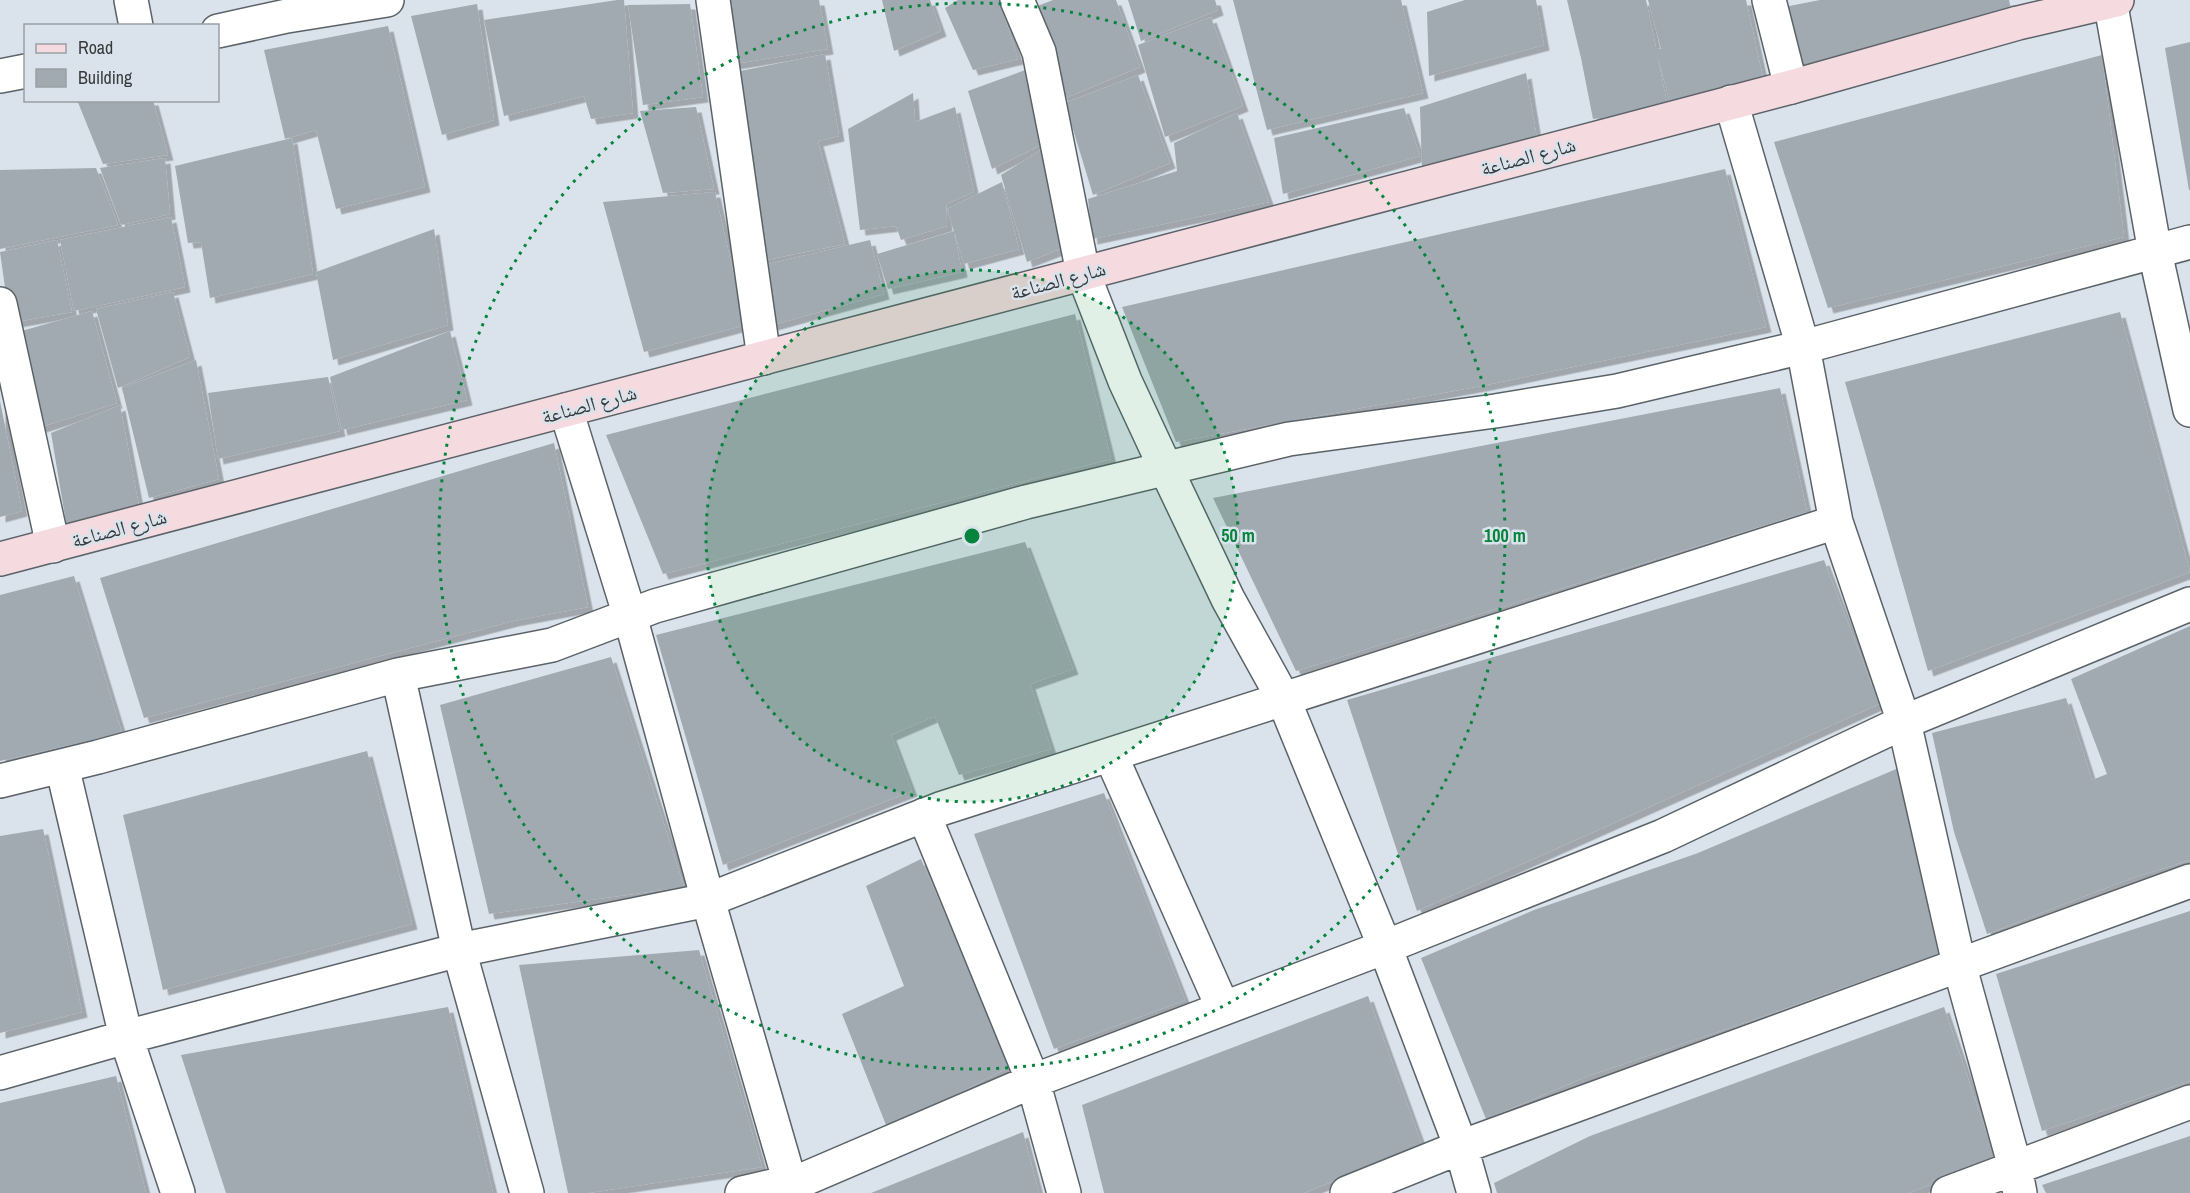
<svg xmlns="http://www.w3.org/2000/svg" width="2190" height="1193" font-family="'Archivo Narrow','Noto Naskh Arabic',sans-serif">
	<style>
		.building { fill: #a1aab1; filter: url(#shadow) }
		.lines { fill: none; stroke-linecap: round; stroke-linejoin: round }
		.street-casing { stroke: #5b6369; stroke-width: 36 }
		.secondary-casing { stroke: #5b6369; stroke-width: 36 }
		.street { stroke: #fff; stroke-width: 33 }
		.secondary { stroke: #f5dae0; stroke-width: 33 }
		.ring { fill: none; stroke: #06843d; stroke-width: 3; stroke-dasharray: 3 6 }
		.labels { text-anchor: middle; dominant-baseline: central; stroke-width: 5; stroke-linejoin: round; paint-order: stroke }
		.street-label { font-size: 20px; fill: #373b3d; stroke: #dae3eb }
		.centre { fill: #06843d; stroke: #dae3eb; stroke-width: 3 }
		.ring-label { font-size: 18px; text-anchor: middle; font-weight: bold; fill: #06843d; stroke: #dae3eb; stroke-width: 5; stroke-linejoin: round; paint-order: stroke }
	</style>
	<defs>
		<filter id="shadow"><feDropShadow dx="5.5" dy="5.5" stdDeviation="0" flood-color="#0004"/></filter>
	</defs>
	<rect width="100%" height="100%" fill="#dae3eb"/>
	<path class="building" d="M 617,0 L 624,0 L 633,113 L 591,119 L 584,96 L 504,116 L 484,20 Z
		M 718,0 L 819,0 L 828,49 L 727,65 Z
		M 882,0 L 930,0 L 941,31 L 894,51 Z
		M 958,0 L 999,0 L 1018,59 L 973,70 L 945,8 Z
		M 1053,0 L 1116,0 L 1140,67 L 1063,99 L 1035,7 Z
		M 1128,0 L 1215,0 L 1218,10 L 1141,41 Z
		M 1233,0 L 1401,0 L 1423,93 L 1267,130 Z
		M 1465,0 L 1536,0 L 1544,45 L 1429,76 L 1427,12 Z
		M 1567,0 L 1646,0 L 1656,48 L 1661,49 L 1648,0 L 1746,0 L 1763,78 L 1672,110 L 1657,54 L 1668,109 L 1593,119 L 1581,58 Z
		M 1820,0 L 2009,0 L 2013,20 L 1799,70 L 1774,9 Z
		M 477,4 L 494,120 L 442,135 L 411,16 Z
		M 690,4 L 703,97 L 643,105 L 628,5 Z
		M 1211,17 L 1243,106 L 1165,137 L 1138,45 Z
		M 388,26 L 425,187 L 336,209 L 316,130 L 285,139 L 264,50 Z
		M 2190,42 L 2190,190 L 2189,190 L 2165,48 Z
		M 825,54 L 839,136 L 818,141 L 845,244 L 756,262 L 730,73 Z
		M 2102,55 L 2124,237 L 1828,308 L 1774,142 Z
		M 1028,69 L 1045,143 L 992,169 L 968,91 Z
		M 1526,73 L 1537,139 L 1422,171 L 1420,107 Z
		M 1138,75 L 1170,163 L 1093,195 L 1065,103 Z
		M 913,93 L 915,122 L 955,107 L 974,192 L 946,204 L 947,226 L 901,240 L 896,226 L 860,230 L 848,129 Z
		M 77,100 L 153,100 L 168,155 L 103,164 Z
		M 696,107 L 714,189 L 663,193 L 640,111 Z
		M 1404,108 L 1420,156 L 1283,194 L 1274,138 Z
		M 1237,113 L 1269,202 L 1092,239 L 1088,199 L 1177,171 L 1174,143 Z
		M 292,138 L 313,274 L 210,298 L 201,242 L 188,243 L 175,166 Z
		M 1049,145 L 1073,244 L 1027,262 L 1001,175 Z
		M 165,158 L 170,214 L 121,225 L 100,168 Z
		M 96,168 L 118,225 L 0,249 L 0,170 Z
		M 1725,169 L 1766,327 L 1486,385 L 1176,442 L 1122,307 Z
		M 1002,182 L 1019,249 L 964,264 L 947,209 Z
		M 715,192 L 745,325 L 644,352 L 603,202 Z
		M 171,217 L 185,287 L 74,311 L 60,240 Z
		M 434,229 L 448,325 L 333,360 L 316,272 Z
		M 954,231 L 962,272 L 888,289 L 877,254 Z
		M 57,240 L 72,312 L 10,323 L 0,252 Z
		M 870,240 L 884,294 L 769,326 L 756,267 Z
		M 173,292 L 190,357 L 118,388 L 96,309 Z
		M 92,311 L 117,403 L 38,428 L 11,334 Z
		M 2120,312 L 2190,572 L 1928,671 L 1845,382 Z
		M 1075,314 L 1111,459 L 663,574 L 606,435 Z
		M 450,331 L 467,400 L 342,430 L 330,377 Z
		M 196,360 L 219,479 L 149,498 L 122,388 Z
		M 328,377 L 340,431 L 218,459 L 208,393 Z
		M 1780,388 L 1807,512 L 1296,671 L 1213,498 Z
		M 0,401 L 22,511 L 0,517 Z
		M 120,405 L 140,512 L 68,534 L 51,433 Z
		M 554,443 L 588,607 L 513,621 L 144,718 L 100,578 Z
		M 1025,542 L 1073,669 L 1030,684 L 1051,749 L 959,775 L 935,716 L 891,735 L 912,791 L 723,865 L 656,635 Z
		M 1824,560 L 1879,704 L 1417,911 L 1347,700 Z
		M 74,576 L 122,733 L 0,761 L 0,595 Z
		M 2190,626 L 2190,860 L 2132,878 L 1987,934 L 1954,832 L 1932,733 L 2066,698 L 2092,780 L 2107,774 L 2071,679 Z
		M 611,657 L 684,887 L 489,914 L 440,705 Z
		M 367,751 L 412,924 L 163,990 L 123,815 Z
		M 1901,767 L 1938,954 L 1747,1022 L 1588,1076 L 1486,1119 L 1421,958 L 1534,910 L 1698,853 Z
		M 1104,793 L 1185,1000 L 1054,1049 L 974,834 Z
		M 43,829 L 82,1012 L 0,1033 L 0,836 Z
		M 921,859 L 1011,1066 L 888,1130 L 842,1014 L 904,986 L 866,886 Z
		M 2190,911 L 2190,1081 L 2042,1131 L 1996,974 Z
		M 699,950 L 762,1167 L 588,1193 L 568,1193 L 519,965 Z
		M 1368,996 L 1422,1145 L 1304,1193 L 1104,1193 L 1082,1105 Z
		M 448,1007 L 493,1193 L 226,1193 L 181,1055 Z
		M 1944,1007 L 1996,1161 L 1908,1193 L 1497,1193 L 1494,1183 L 1590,1136 Z
		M 116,1076 L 146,1193 L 0,1193 L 0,1103 Z
		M 1023,1132 L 1039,1193 L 871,1193 Z
		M 2190,1136 L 2190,1193 L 2046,1193 L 2042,1185 Z"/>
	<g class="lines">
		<defs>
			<path id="street" d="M 131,0 L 136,26
				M 713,0 L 764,358
				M 1017,0 L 1039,52 L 1083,273 L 1125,381 L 1166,469 L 1228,599 L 1283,698 L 1385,947 L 1461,1147 L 1474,1193
				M 1769,0 L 1791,87
				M 2110,0 L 2155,252 L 2190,410
				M 218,31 L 287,16 L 387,0
				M 0,76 L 26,71
				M 1731,102 L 1803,347 L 1836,522 L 1904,722 L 1959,964 L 2015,1167 L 2020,1193
				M 0,304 L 53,546
				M 566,410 L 630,616 L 708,900 L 793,1193
				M 398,675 L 459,950 L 527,1193
				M 1111,756 L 1223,1008
				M 62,766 L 126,1037 L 178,1193
				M 0,781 L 98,757 L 398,675 L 552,645 L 655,606 L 1026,502 L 1289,439 L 1495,411 L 1617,391 L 1803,347 L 2190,242
				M 924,815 L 1033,1081 L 1064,1193
				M 0,1073 L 126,1037 L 459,950 L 708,900 L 940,809 L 1836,522
				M 742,1193 L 807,1178 L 1033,1081 L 1385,947 L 1663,836 L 1904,722 L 2190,604
				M 1347,1193 L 1461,1147 L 2190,881
				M 1948,1193 L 2190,1102"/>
			<path id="secondary" d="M 0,559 L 1791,87 L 2018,23 L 2117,0"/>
		</defs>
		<use href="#street" class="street-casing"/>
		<use href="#secondary" class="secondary-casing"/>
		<use href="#street" class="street"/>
		<use href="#secondary" class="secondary"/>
	</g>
	<circle cx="972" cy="536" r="266" fill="#06843d" fill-opacity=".12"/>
	<g class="ring">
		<circle cx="972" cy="536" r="266"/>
		<circle cx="972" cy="536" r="533"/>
	</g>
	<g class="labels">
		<g class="street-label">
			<text transform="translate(1528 156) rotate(-15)">شارع الصناعة</text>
			<text transform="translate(1058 280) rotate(-15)">شارع الصناعة</text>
			<text transform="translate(589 404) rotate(-15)">شارع الصناعة</text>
			<text transform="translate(119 528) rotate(-15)">شارع الصناعة</text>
		</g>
	</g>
	<circle cx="972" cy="536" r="9" class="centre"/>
	<g class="ring-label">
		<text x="1238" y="542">50 m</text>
		<text x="1505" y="542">100 m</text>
	</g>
	<rect x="24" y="24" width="195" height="78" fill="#dae3eb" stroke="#99a0a5" stroke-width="1.5"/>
	<rect x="36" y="44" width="30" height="9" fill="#f5dae0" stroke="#99a0a5" stroke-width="1.5"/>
	<text x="78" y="54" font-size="18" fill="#373b3d">Road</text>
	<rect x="36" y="69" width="30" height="18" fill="#a1aab1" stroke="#99a0a5" stroke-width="1.5"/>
	<text x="78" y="84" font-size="18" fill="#373b3d">Building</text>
</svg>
